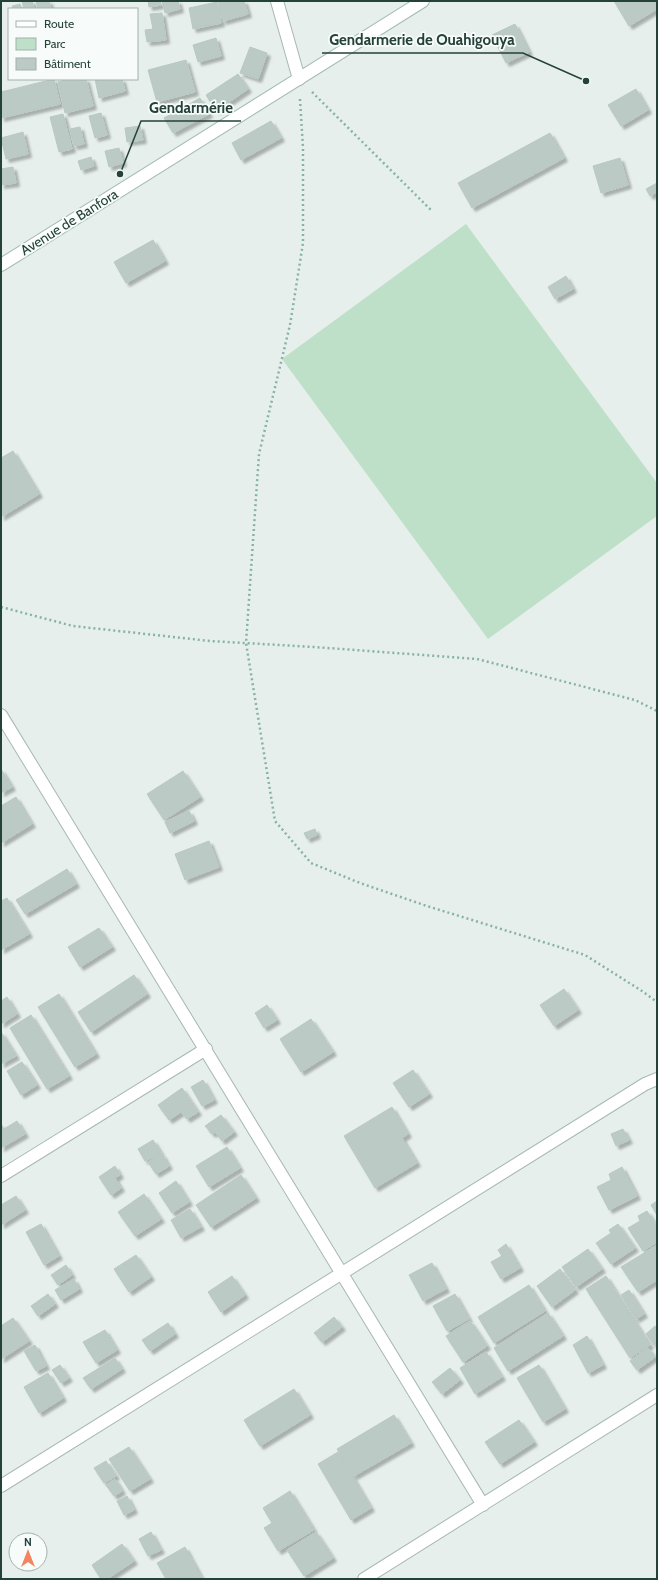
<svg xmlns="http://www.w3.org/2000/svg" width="658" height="1580" font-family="Cabin,sans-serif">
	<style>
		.green { fill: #bfe0c8 }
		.building { fill: #bbcac4; stroke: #b8c9c2; filter: url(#shadow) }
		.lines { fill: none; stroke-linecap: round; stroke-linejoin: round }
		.street-casing { stroke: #a8b8b2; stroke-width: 14 }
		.secondary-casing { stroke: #a4bbb3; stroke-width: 14 }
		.path { stroke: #86b3a5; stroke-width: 2.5; stroke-dasharray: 2 3; stroke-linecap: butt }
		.street { stroke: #fff; stroke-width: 12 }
		.secondary { stroke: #fff; stroke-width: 12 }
		.labels { text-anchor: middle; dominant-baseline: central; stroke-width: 3.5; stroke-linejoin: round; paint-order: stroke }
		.street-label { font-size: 14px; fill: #24423a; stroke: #f7fbf9 }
		.leader { fill: none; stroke: #24423a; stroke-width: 1.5 }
		.callout-dot { fill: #24423a; stroke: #f7fbf9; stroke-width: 1.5 }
		.callout-label { font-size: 15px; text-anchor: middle; font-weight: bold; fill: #24423a; stroke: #f7fbf9; stroke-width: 3.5; stroke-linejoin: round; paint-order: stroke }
	</style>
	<defs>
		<filter id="shadow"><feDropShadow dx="3.5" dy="3.5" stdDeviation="1" flood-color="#0004"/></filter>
	</defs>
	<rect width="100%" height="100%" fill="#e6efeb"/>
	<path class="green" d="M 466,224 L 657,483 L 657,516 L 488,639 L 282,359 Z"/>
	<path class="building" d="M 22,1 L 32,1 L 34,9 L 24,9 Z
		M 36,1 L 49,1 L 51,9 L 38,9 Z
		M 148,1 L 160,1 L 161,5 L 149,7 Z
		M 162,1 L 178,1 L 180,9 L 165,13 Z
		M 218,1 L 244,1 L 248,14 L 223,21 Z
		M 614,1 L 657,1 L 657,9 L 629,26 Z
		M 217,2 L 221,23 L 193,29 L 189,8 Z
		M 20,4 L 22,9 L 13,9 L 12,6 Z
		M 162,13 L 166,40 L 147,42 L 145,30 L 153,29 L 150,14 Z
		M 515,24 L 529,52 L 506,63 L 492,35 Z
		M 216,38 L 221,56 L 198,62 L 193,45 Z
		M 250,47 L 267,53 L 258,79 L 240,73 Z
		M 186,60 L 195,92 L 157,102 L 148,70 Z
		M 238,74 L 248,89 L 216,111 L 206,95 Z
		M 54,79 L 60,104 L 1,118 L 1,92 Z
		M 68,79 L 86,79 L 93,106 L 65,113 L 58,82 Z
		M 95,79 L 122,79 L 125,91 L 99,98 Z
		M 636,89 L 648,110 L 621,126 L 608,105 Z
		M 200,98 L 209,114 L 173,133 L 164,118 Z
		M 101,113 L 107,135 L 95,138 L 89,116 Z
		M 63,114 L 72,149 L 59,152 L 50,117 Z
		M 271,121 L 281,138 L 241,160 L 232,143 Z
		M 140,126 L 143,140 L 127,142 L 125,128 Z
		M 80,127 L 84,144 L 74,146 L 70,129 Z
		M 23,132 L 28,154 L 6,159 L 1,138 Z
		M 550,133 L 564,158 L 472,208 L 458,183 Z
		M 119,148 L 123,163 L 109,167 L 105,151 Z
		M 91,157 L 94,166 L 81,170 L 78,161 Z
		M 620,158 L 628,185 L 601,193 L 593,166 Z
		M 13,167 L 16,183 L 1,185 L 1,169 Z
		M 657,183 L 657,192 L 650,196 L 646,189 Z
		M 153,240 L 165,261 L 126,283 L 114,262 Z
		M 566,276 L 573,289 L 555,299 L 548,287 Z
		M 13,451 L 39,494 L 1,517 L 1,458 Z
		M 1,769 L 12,787 L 1,793 Z
		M 183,771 L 200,797 L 164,820 L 147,794 Z
		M 16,797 L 32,824 L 1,843 L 1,806 Z
		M 189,811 L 194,821 L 170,833 L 165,822 Z
		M 315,829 L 317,835 L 307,839 L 304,833 Z
		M 209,841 L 219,867 L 185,880 L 175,854 Z
		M 67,869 L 76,884 L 25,914 L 16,900 Z
		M 7,898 L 29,934 L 1,950 L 1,901 Z
		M 99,928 L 112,947 L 80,967 L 68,947 Z
		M 134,975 L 147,994 L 91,1032 L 78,1012 Z
		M 564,989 L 578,1010 L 554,1026 L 540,1005 Z
		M 59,994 L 96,1054 L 75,1067 L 38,1007 Z
		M 7,997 L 17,1014 L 1,1024 L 1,1001 Z
		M 267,1005 L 277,1020 L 264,1028 L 255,1013 Z
		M 31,1015 L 69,1076 L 47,1089 L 10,1028 Z
		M 311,1019 L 333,1052 L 301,1072 L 280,1039 Z
		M 1,1032 L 16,1056 L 1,1064 Z
		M 22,1062 L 37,1085 L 21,1095 L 7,1071 Z
		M 413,1070 L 429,1094 L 409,1107 L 393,1083 Z
		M 203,1080 L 214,1100 L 202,1106 L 191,1087 Z
		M 182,1088 L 198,1112 L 187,1119 L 181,1112 L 169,1120 L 158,1105 Z
		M 392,1107 L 408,1134 L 402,1138 L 417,1163 L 375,1188 L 344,1136 Z
		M 221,1115 L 234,1132 L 222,1141 L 215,1132 L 212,1134 L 205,1126 Z
		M 17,1121 L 25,1134 L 1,1148 L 1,1124 L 4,1129 Z
		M 623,1129 L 629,1140 L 616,1146 L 611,1134 Z
		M 153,1140 L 161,1153 L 145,1161 L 138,1149 Z
		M 227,1147 L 240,1168 L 209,1187 L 196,1166 Z
		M 162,1154 L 169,1166 L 156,1174 L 148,1162 Z
		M 115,1166 L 120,1175 L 115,1178 L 121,1188 L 111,1195 L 99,1177 Z
		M 622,1167 L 637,1196 L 609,1210 L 597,1187 L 611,1180 L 609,1174 Z
		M 241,1175 L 256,1198 L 211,1227 L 196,1205 Z
		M 176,1181 L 189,1202 L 172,1213 L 159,1193 Z
		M 144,1194 L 161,1219 L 135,1236 L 118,1212 Z
		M 16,1196 L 25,1210 L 1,1225 L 1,1205 Z
		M 657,1201 L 657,1215 L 651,1205 Z
		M 190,1209 L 201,1227 L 181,1238 L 171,1220 Z
		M 647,1211 L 657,1227 L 657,1242 L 643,1251 L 628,1228 L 640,1221 L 638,1216 Z
		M 41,1224 L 59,1256 L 44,1265 L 26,1232 Z
		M 618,1224 L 635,1248 L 611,1264 L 596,1243 L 611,1233 L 609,1230 Z
		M 506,1244 L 520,1268 L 501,1279 L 491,1262 L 502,1256 L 498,1250 Z
		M 657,1245 L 657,1280 L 638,1292 L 621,1267 Z
		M 588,1249 L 602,1269 L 576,1287 L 562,1267 Z
		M 136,1255 L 151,1277 L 129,1292 L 114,1269 Z
		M 432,1263 L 446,1289 L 423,1301 L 409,1275 Z
		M 66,1265 L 72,1275 L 58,1285 L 51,1275 Z
		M 560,1269 L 575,1290 L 552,1307 L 537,1286 Z
		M 232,1276 L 245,1295 L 221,1312 L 208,1292 Z
		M 606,1276 L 650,1345 L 630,1358 L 586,1289 Z
		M 74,1279 L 79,1289 L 61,1300 L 55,1290 Z
		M 529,1285 L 545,1311 L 494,1343 L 478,1317 Z
		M 629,1290 L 644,1314 L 636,1319 L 621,1295 Z
		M 48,1294 L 55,1304 L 38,1316 L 31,1306 Z
		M 455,1294 L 469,1319 L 447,1331 L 433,1306 Z
		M 548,1313 L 563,1336 L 508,1371 L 494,1348 Z
		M 334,1317 L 342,1327 L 322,1342 L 314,1333 Z
		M 13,1318 L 29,1341 L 1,1359 L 1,1326 Z
		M 470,1321 L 487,1346 L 463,1362 L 446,1336 Z
		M 168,1323 L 175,1334 L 150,1351 L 142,1340 Z
		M 655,1326 L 657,1329 L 657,1343 L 654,1345 L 646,1334 Z
		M 105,1330 L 117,1350 L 96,1363 L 83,1342 Z
		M 587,1336 L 603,1365 L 588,1373 L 573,1345 Z
		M 35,1345 L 46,1366 L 36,1371 L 24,1351 Z
		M 648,1348 L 655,1357 L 637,1370 L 630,1361 Z
		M 486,1352 L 502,1377 L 475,1394 L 460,1368 Z
		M 115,1358 L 122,1369 L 91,1389 L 83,1378 Z
		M 60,1365 L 69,1378 L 61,1383 L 52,1370 Z
		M 539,1365 L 565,1409 L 543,1422 L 517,1378 Z
		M 450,1368 L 460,1380 L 442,1394 L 432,1382 Z
		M 48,1373 L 63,1398 L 39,1413 L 24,1387 Z
		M 294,1389 L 310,1415 L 260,1446 L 244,1420 Z
		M 394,1415 L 411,1443 L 354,1476 L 337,1449 Z
		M 519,1420 L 534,1442 L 500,1464 L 485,1442 Z
		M 129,1447 L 150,1479 L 130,1491 L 109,1459 Z
		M 338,1452 L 371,1508 L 351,1520 L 318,1464 Z
		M 106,1461 L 116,1476 L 104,1483 L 94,1468 Z
		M 115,1479 L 122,1491 L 114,1496 L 106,1485 Z
		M 290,1491 L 314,1530 L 278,1551 L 264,1528 L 272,1523 L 263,1508 Z
		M 127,1496 L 134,1510 L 124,1515 L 117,1501 Z
		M 151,1532 L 161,1550 L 148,1556 L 139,1539 Z
		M 316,1532 L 333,1558 L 304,1576 L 287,1550 Z
		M 122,1544 L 134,1561 L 107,1579 L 101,1579 L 92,1565 Z
		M 185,1547 L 202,1579 L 166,1579 L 157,1563 Z"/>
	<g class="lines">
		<defs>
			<path id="street" d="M 277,1 L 299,79
				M 1,715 L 483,1505
				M 1,1176 L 206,1049
				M 1,1486 L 645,1084 L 657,1079
				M 364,1579 L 657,1395"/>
			<path id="secondary" d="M 1,265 L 423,1"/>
		</defs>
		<use href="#street" class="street-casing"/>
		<use href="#secondary" class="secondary-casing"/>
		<path class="path" d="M 312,92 L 431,210
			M 300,99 L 303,148 L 303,243 L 290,325 L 259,454 L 246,643 L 275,821 L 311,863 L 360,883 L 427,906 L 585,955 L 642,991 L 657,1002
			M 1,607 L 73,626 L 210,641 L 314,647 L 477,659 L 635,700 L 657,711"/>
		<use href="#street" class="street"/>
		<use href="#secondary" class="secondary"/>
	</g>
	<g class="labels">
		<g class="street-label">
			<text transform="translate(69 222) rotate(-32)">Avenue de Banfora</text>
		</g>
	</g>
	<path class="leader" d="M586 81L523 53H322M120 174L141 121H241"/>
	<g class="callout-dot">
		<circle cx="586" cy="81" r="4"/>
		<circle cx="120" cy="174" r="4"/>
	</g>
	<g class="callout-label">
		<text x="422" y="45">Gendarmerie de Ouahigouya</text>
		<text x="191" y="113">Gendarmérie</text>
	</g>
	<rect width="658" height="1580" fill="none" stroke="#24423a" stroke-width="4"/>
	<rect x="8" y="8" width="130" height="72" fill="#f7fbf9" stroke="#a3b1ad"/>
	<rect x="16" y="21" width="20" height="6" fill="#ffffff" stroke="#a3b1ad"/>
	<text x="44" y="28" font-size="12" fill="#24423a">Route</text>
	<rect x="16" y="38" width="20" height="12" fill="#bfe0c8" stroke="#a3b1ad"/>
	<text x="44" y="48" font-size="12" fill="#24423a">Parc</text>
	<rect x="16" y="58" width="20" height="12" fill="#bbcac4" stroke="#a3b1ad"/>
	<text x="44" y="68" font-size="12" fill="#24423a">Bâtiment</text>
	<g transform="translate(28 1552)"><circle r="19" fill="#f7fbf9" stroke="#a3b1ad"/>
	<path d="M0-3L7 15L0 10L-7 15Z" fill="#f4845f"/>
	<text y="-6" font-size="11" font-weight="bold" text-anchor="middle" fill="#24423a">N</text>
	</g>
</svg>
